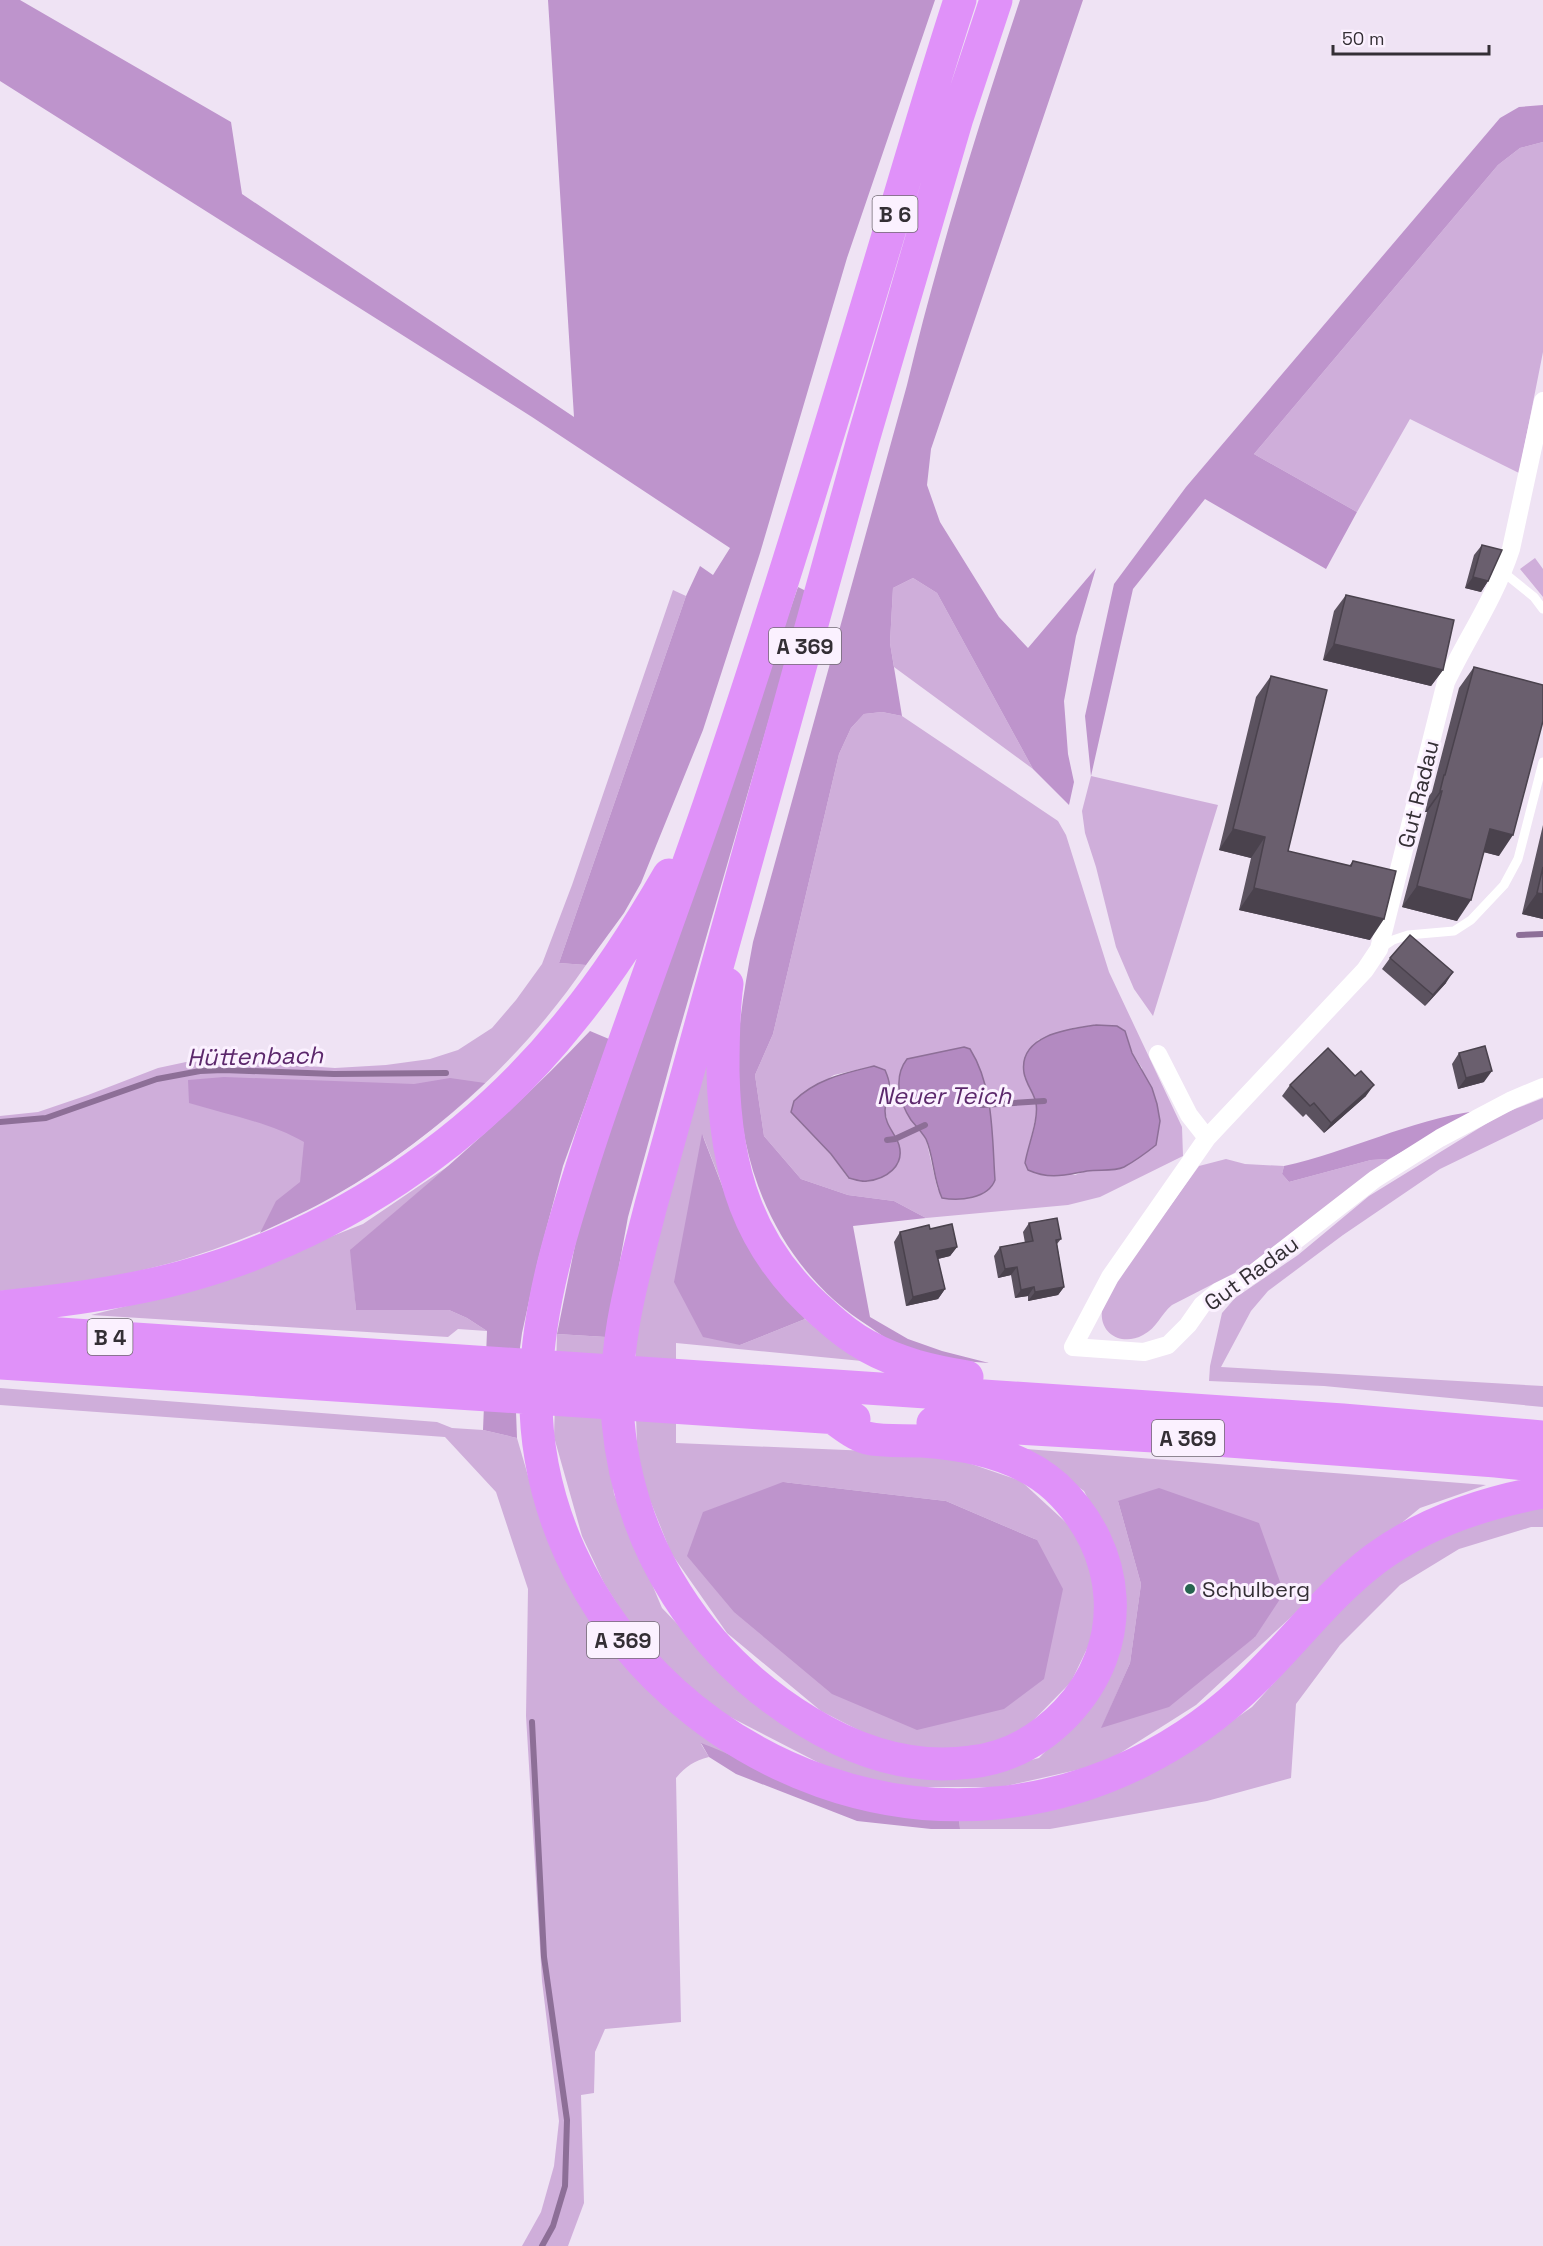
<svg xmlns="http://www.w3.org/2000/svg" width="1543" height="2246" font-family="'Space Grotesk',sans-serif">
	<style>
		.green { fill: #cfaeda; fill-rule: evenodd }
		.forest { fill: #be94cc }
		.water { fill: #b38ac1; stroke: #8d6f97; stroke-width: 1.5 }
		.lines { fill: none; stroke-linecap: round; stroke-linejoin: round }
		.stream { stroke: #8d6f97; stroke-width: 6 }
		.lane { stroke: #fff; stroke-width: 9 }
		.street { stroke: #fff; stroke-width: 18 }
		.highway { stroke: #e091f9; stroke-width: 33 }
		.wall { fill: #5b525f }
		.shaded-wall { fill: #4a424d }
		.building { fill: #6a5f6e; stroke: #4a424d; stroke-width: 1.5 }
		.poi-dot { fill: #27644f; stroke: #fbf1ff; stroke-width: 2 }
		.labels { text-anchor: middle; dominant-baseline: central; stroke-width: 6; stroke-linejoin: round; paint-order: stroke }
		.shield { fill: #fbf1ff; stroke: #706972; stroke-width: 1.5 }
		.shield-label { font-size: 21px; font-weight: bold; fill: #342f35 }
		.street-label { font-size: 22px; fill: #342f35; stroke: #fbf1ff }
		.poi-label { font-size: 22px; fill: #342f35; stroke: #fbf1ff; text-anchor: start }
		.water-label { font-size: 24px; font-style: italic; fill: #5c286c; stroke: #fbf1ff }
	</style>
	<rect width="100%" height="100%" fill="#efe3f4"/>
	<path class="green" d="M 1543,142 L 1543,352 L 1519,473 L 1410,419 L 1357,512 L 1254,454 L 1498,165 L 1520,148 Z
		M 1535,558 L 1543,569 L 1543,597 L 1520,569 Z
		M 913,578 L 937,593 L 1033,769 L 894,667 L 890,643 L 893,588 Z
		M 673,590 L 686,596 L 559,963 L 586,965 C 482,1117 319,1230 139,1271 C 93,1282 47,1286 0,1291 L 0,1116 L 38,1112 L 88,1095 L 158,1068 L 186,1062 L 235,1061 L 335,1068 L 386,1065 L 430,1059 L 458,1050 L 492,1028 L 516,1000 L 542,964 L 572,885 Z
		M 882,712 L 902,716 L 1058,821 L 1066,835 L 1109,972 L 1182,1127 L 1183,1156 L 1100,1197 L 1068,1205 L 926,1218 L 894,1201 L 848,1195 L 801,1179 L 764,1136 L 755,1075 L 773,1034 L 839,754 L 851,728 L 864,714 ZM 1096,1025 L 1125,1031 L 1132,1053 L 1142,1068 L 1147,1152 L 1123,1167 L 1086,1171 L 1075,1175 L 1025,1163 L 1036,1116 L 1036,1102 L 1024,1076 L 1038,1040 L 1073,1028 ZM 874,1066 L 891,1085 L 885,1111 L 889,1128 L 899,1146 L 899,1163 L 848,1178 L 831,1154 L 798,1097 L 834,1075 ZM 910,1118 L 985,1193 L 942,1198 L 937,1187 L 926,1139 Z
		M 1091,776 L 1218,805 L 1153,1016 L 1134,989 L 1116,947 L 1096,867 L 1085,833 L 1082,811 Z
		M 712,1036 L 740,1231 L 703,1136 L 740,1345 L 805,1319 L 862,1361 L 676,1343 L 676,1443 L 942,1454 L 1021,1481 L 1073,1529 L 1095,1574 L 1095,1632 L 1071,1682 L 1018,1736 L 957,1751 L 888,1745 L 821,1711 L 727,1633 L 671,1553 L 638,1470 L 635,1390 L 636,1342 L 642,1298 ZM 783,1482 L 946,1501 L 1037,1540 Z
		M 1543,1098 L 1543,1119 L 1440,1169 L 1343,1235 L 1268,1291 L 1251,1311 L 1221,1367 L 1543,1386 L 1543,1407 L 1324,1386 L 1209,1381 L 1210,1366 L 1222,1313 L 1235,1298 L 1298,1255 L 1369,1196 L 1502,1114 Z
		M 1226,1159 L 1245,1164 L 1284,1166 L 1282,1174 L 1289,1182 L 1371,1160 L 1389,1159 L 1250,1265 L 1172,1305 C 1161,1314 1157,1328 1143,1335 C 1123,1346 1099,1335 1102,1310 C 1103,1302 1108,1294 1111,1288 L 1199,1166 Z
		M 453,1163 L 351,1250 L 356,1310 L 449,1310 L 467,1318 L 487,1331 L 458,1329 L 448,1337 L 91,1315 L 206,1286 L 363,1224 Z
		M 557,1334 L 606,1337 L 607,1438 L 614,1494 L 662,1608 L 750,1700 L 956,1779 L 1039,1758 L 1099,1697 L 1118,1558 L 1084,1491 L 1026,1449 L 1486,1485 L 1420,1508 L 1329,1582 L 1196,1705 L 1103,1764 L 1002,1787 L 887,1787 L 825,1766 L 709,1706 L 638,1638 L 604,1583 L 582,1536 L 554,1437 ZM 1118,1501 L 1255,1637 L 1102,1727 L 1130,1663 L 1141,1584 Z
		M 0,1388 L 437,1422 L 452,1428 L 483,1430 L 517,1438 L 540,1517 L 601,1636 L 623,1662 L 675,1712 L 740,1759 L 701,1744 L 709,1757 C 694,1761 686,1766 676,1778 L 681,2022 L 605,2029 L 595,2052 L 594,2093 L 581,2095 L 584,2203 L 568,2246 L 522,2246 L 541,2212 L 554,2166 L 559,2121 L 542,1981 L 526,1716 L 528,1589 L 496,1492 L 445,1437 L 0,1405 Z
		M 1543,1505 L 1543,1527 L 1531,1527 L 1459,1549 L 1400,1585 L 1340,1645 L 1296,1704 L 1291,1778 L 1207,1801 L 1050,1829 L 960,1829 L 959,1818 L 1178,1759 L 1252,1707 L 1335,1616 L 1374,1576 L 1453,1526 Z"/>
	<path class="forest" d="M 0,0 L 20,0 L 231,122 L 242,194 L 574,417 L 548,0 L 935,0 L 847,258 L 760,553 L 703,730 L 641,883 L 624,913 L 586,965 L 559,963 L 686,596 L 700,566 L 713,575 L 730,548 L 532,417 L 0,81 Z
		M 1020,0 L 1083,0 L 931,449 L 927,485 L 940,522 L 999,617 L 1028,648 L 1096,568 L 1076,636 L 1064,701 L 1068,754 L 1074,782 L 1069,805 L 1033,769 L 937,593 L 913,578 L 893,588 L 890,643 L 902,716 L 882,712 L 864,714 L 851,728 L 839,754 L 773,1034 L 755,1075 L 764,1136 L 801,1179 L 848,1195 L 894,1201 L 926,1218 L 853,1226 L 870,1317 L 908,1339 L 942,1351 L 989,1363 C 962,1361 935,1360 909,1351 C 895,1347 882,1335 870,1327 C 783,1272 741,1178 738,1077 C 736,1031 745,986 753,942 L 907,385 C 938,255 978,127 1020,0 Z
		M 1543,105 L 1543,142 L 1520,148 L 1498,165 L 1254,454 L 1357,512 L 1326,569 L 1205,499 L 1133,589 L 1091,776 L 1085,716 L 1114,584 L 1186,487 L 1500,118 L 1519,107 Z
		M 798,587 L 806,591 L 676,1042 L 628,1217 L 606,1337 L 557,1334 L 584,1201 Z
		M 590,1031 L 609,1039 L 563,1166 L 538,1260 L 522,1333 L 515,1385 L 517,1438 L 483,1430 L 487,1331 L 467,1318 L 449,1310 L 356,1310 L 350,1250 C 433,1180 515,1110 590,1031 Z
		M 224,1077 L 414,1084 L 450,1078 L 485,1083 C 439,1126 389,1165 334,1196 C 310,1210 284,1221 260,1233 L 276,1201 L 300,1182 L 304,1142 C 269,1122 228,1115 189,1103 L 188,1080 Z
		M 1476,1111 L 1389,1159 L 1371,1160 L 1289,1182 L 1282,1174 L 1284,1166 C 1349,1152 1409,1120 1476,1111 Z
		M 702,1134 L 740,1232 L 805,1319 L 740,1345 L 703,1337 L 674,1282 Z
		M 783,1482 L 946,1501 L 1037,1540 L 1063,1589 L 1044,1679 L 1004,1709 L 917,1730 L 832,1694 L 734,1612 L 687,1556 L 703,1512 Z
		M 1159,1488 L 1259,1523 L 1284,1593 L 1255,1637 L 1169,1707 L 1101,1728 L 1130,1663 L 1141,1584 L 1118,1501 Z
		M 701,1743 C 714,1748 727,1753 739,1759 C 763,1770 785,1783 810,1793 C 858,1811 908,1815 959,1818 L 960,1829 L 931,1829 L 857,1821 L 736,1774 L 709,1757 Z"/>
	<path class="water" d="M 1096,1025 L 1117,1026 L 1125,1031 L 1132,1053 L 1152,1088 L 1157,1104 L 1160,1121 L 1156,1145 C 1146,1153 1135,1161 1124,1167 C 1113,1172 1099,1169 1087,1171 C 1065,1175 1050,1180 1028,1170 L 1025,1163 C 1028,1145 1039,1120 1036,1103 C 1034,1093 1026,1084 1024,1073 C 1018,1035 1068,1029 1096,1025 Z
		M 964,1047 L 970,1049 C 994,1087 992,1138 995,1180 C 988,1199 959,1201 942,1198 C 933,1179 934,1157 926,1139 C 922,1132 916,1126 911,1120 C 899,1102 893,1077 907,1059 Z
		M 874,1066 L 885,1070 C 895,1093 885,1090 885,1111 C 885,1125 895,1133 899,1145 C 905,1166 886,1179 867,1181 C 861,1182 854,1179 849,1178 L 831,1154 L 791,1112 L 794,1101 C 816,1079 845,1073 874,1066 Z"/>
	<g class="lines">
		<path class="stream" d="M 1519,935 L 1543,934
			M 982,1105 L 1044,1101
			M 0,1122 L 46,1118 L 157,1079 L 200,1071 L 223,1070 L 334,1074 L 446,1073
			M 887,1140 L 895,1139 L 925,1125
			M 532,1722 L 544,1957 L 567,2120 L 565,2186 L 553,2226 L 542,2246"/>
		<path class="lane" d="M 1503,572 L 1534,597 L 1543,609
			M 1381,948 L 1393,940 L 1408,935 L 1454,931 L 1471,920 L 1504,885 L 1518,859 L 1543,762"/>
		<path class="street" d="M 1543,401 L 1511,549 C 1495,598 1468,636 1446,682 L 1379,949 L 1365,970 L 1207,1138 L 1110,1277 L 1073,1347 L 1144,1352 L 1168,1345 L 1188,1325 L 1202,1305 L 1219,1291 L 1250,1276 L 1375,1179 L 1440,1138 L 1512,1100 L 1543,1087
			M 1158,1054 L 1189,1115 L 1207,1138"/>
		<path class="highway" d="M 960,0 C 931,89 905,179 878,269 C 824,448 770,627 709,805 C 671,915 629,1025 592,1136 C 566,1216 539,1296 536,1381 C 527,1625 756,1826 996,1803 C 1094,1794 1187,1748 1256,1678 C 1296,1639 1330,1593 1375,1559 C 1425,1522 1482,1503 1543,1492
			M 727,984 C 723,1013 723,1042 723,1071 C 725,1169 747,1248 824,1314 C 837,1326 852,1338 867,1346 C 899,1364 932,1371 967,1377
			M 0,1307 C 61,1301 124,1293 183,1277 C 335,1236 475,1142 573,1018 C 609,974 640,925 669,875
			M 0,1330 L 1343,1420 L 1543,1437
			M 0,1363 L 854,1419
			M 832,1417 C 842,1424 855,1435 867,1438 C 884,1442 904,1440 922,1441 C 967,1444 1021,1455 1056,1487 C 1123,1550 1130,1646 1066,1713 C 1040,1740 1008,1758 971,1762 C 913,1770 857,1752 808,1722 C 700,1657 629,1547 618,1421 C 612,1346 633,1276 651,1205 L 863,440 L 957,118 L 996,0
			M 933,1423 L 1188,1438 L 1496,1461 L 1543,1466"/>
	</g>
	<path class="wall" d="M 1482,545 L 1488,581 L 1481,592 L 1465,588 L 1474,555 Z
		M 1346,595 L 1443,670 L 1431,686 L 1323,660 L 1334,611 Z
		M 1474,667 L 1499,856 L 1484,852 L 1457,921 L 1402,907 L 1427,812 L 1425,812 L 1429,796 L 1432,792 L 1459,688 Z
		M 1271,676 L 1288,851 L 1349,866 L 1353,861 L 1370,940 L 1239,910 L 1251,858 L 1219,850 L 1256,697 Z
		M 1543,825 L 1543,919 L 1522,914 Z
		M 1390,958 L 1446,983 L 1425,1006 L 1382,969 Z
		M 1459,1053 L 1484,1082 L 1458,1089 L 1452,1064 Z
		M 1290,1085 L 1366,1096 L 1324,1133 L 1306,1114 L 1303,1117 L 1282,1096 Z
		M 1029,1223 L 1061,1239 L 1057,1244 L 1064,1287 L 1058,1295 L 1028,1301 L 1028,1296 L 1015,1298 L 1011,1275 L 998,1278 L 994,1256 L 1000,1247 L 1025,1243 L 1023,1232 Z
		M 930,1229 L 957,1247 L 950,1256 L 938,1259 L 945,1289 L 938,1299 L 906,1306 L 894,1242 L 900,1232 Z"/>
	<path class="shaded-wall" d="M 1473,577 L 1488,581 L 1481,592 L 1465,588 Z
		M 1334,644 L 1443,670 L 1431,686 L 1323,660 Z
		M 1440,791 L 1442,791 L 1427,812 L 1425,812 Z
		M 1233,829 L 1265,837 L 1251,858 L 1219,850 Z
		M 1490,829 L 1513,835 L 1499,856 L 1475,850 Z
		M 1417,886 L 1471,900 L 1457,921 L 1402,907 Z
		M 1254,888 L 1384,919 L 1370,940 L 1239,910 Z
		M 1537,893 L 1543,894 L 1543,919 L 1522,914 Z
		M 1453,972 L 1446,983 L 1425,1006 L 1433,995 Z
		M 1492,1071 L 1484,1082 L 1458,1089 L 1466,1078 Z
		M 1374,1085 L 1366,1096 L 1324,1133 L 1331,1123 Z
		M 957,1247 L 950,1256 L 929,1261 L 936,1251 Z
		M 1017,1267 L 1011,1275 L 998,1278 L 1005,1269 Z
		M 1034,1287 L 1028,1296 L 1015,1298 L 1021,1290 Z
		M 1064,1287 L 1058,1295 L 1028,1301 L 1035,1292 Z
		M 945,1289 L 938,1299 L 906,1306 L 913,1297 Z"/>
	<path class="building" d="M 1482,545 L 1502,550 L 1488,581 L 1473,577 Z
		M 1346,595 L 1454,620 L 1443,670 L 1334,644 Z
		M 1474,667 L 1543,685 L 1543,721 L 1513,835 L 1490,829 L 1471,900 L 1417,886 L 1442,791 L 1440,791 L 1444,775 L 1445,775 Z
		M 1271,676 L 1327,690 L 1288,851 L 1351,866 L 1353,861 L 1396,871 L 1384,919 L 1254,888 L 1265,837 L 1233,829 Z
		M 1543,867 L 1543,894 L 1537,893 Z
		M 1410,935 L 1453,972 L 1433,995 L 1390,958 Z
		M 1485,1046 L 1492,1071 L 1466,1078 L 1459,1053 Z
		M 1328,1048 L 1355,1076 L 1361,1071 L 1374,1085 L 1331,1123 L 1314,1103 L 1310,1106 L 1290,1085 Z
		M 1057,1218 L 1061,1239 L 1056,1240 L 1064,1287 L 1035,1292 L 1034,1287 L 1021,1290 L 1017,1267 L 1005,1269 L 1000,1247 L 1033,1241 L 1029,1223 Z
		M 952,1224 L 957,1247 L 936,1251 L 945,1289 L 913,1297 L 900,1232 L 929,1225 L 930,1229 Z"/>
	<circle class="poi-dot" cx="1190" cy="1589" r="6"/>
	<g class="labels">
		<g class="shield">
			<rect x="872.5" y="196" width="45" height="36" rx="4.5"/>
			<rect x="769" y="628" width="72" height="36" rx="4.5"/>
			<rect x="87.5" y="1319" width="45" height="36" rx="4.5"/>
			<rect x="1152" y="1420" width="72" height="36" rx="4.5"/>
			<rect x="587" y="1622" width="72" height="36" rx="4.5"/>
		</g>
		<g class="shield-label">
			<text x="895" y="214">B 6</text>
			<text x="805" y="646">A 369</text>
			<text x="110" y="1337">B 4</text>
			<text x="1188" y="1438">A 369</text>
			<text x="623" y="1640">A 369</text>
		</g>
		<g class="street-label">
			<text transform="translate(1418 794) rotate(-76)">Gut Radau</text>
			<text transform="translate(1251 1273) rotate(-36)">Gut Radau</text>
		</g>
		<g class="poi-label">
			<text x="1202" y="1589">Schulberg</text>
		</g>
		<g class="water-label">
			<text transform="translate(255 1056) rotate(-1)">Hüttenbach</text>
			<text x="944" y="1095">Neuer Teich</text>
		</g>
	</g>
	<path d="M1333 45v9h156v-9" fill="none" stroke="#342f35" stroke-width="3"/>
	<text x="1342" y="45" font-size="18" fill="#342f35" stroke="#fbf1ff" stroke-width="4.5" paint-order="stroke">50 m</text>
</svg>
